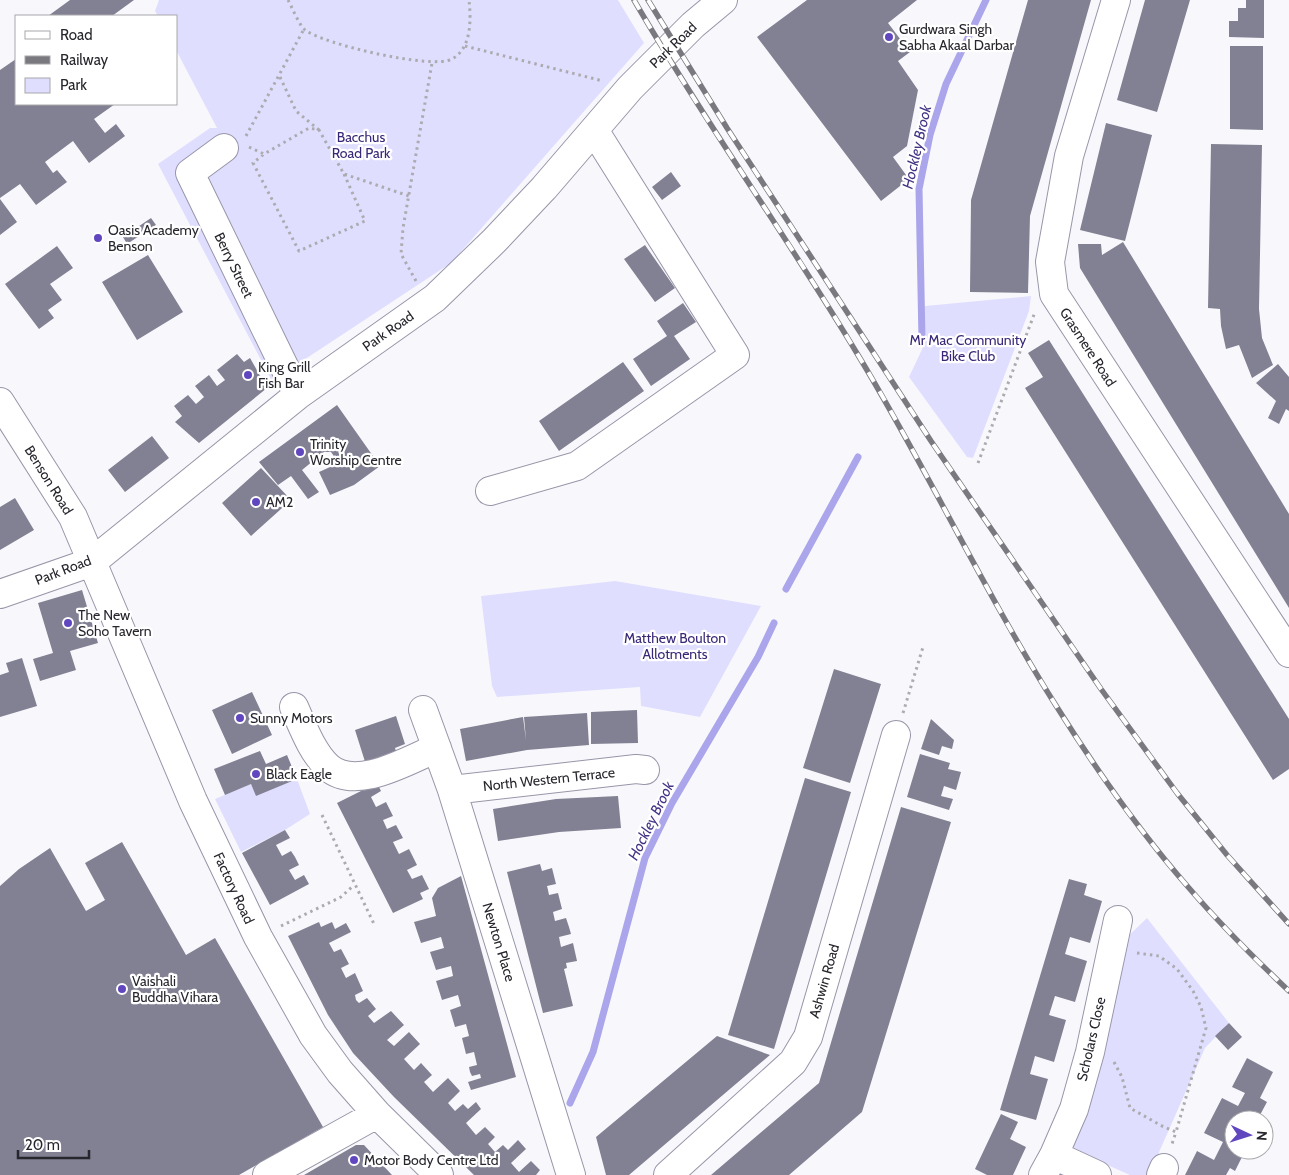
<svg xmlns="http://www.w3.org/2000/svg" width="1289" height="1175" font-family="Cabin,sans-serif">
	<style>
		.green { fill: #e0deff }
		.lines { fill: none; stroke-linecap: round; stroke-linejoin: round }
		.stream { stroke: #aba5eb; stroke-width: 7 }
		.building { fill: #828193 }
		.minor-casing { stroke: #9796a9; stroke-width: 30 }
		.path { stroke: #ababb0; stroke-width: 3; stroke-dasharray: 2.5 4; stroke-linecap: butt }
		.minor { stroke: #fff; stroke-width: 28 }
		.rail-casing { stroke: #79797f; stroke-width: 5.5 }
		.rail { stroke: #fff; stroke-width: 4; stroke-dasharray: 11; stroke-linecap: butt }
		.poi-dot { fill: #6147bf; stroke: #fff; stroke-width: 2 }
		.labels { text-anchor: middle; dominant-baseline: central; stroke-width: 4.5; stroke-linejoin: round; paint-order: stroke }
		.poi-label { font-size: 14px; fill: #26262d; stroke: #fff; text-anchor: start }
		.street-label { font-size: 14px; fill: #26262d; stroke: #fff }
		.park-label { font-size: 14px; fill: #392778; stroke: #fff }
		.water-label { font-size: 15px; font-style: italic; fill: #443485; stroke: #fff }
	</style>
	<rect width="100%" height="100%" fill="#f8f8fc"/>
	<path class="green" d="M 159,0 L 618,0 L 644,43 L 451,263 L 272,381 L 158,164 L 210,128 L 217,128 L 176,50 L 176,16 L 158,16 L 155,11 Z
		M 1031,296 L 1029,311 L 973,458 L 967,457 L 909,377 L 925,343 L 925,306 Z
		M 615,581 L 761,606 L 700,717 L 641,706 L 640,687 L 497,697 L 492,686 L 481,596 Z
		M 297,779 L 310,814 L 285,830 L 241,852 L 215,799 L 251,784 L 256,795 Z
		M 1147,918 L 1229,1023 L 1205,1048 L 1149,1175 L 1130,1175 L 1071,1149 L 1122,942 Z"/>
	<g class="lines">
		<path class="stream" d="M 922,340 L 919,189 L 930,135 L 946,84 L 986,0
			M 786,589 L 858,457
			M 570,1103 L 593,1052 L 645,858 L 672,803 L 758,657 L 774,623"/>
	</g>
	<path class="building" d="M 70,0 L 134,0 L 112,16 L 48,16 Z
		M 807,0 L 917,0 L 888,23 L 910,52 L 898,61 L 918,90 L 907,146 L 893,157 L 909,179 L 881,201 L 757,37 Z
		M 1028,0 L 1091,0 L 1030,216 L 1028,293 L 970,292 L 971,200 Z
		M 1145,0 L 1190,0 L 1157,112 L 1117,100 Z
		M 1246,0 L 1264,0 L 1264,38 L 1229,37 L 1229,21 L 1238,21 L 1238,8 L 1246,8 Z
		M 1230,46 L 1263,46 L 1263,130 L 1230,129 Z
		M 16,59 L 16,104 L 115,104 L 94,119 L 105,133 L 116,124 L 125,136 L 89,163 L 73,141 L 45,162 L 53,173 L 57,170 L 67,182 L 36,205 L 20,184 L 0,198 L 0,70 Z
		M 1106,123 L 1152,135 L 1125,241 L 1080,230 Z
		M 1211,144 L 1262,145 L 1259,309 L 1262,338 L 1273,365 L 1252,378 L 1239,345 L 1226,349 L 1221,326 L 1220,309 L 1208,308 Z
		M 671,172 L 681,186 L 662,200 L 652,187 Z
		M 0,199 L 17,222 L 0,235 Z
		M 151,218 L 156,225 L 127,244 L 123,237 Z
		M 1123,242 L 1289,514 L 1289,608 L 1080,268 L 1078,244 L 1101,244 L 1102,255 Z
		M 645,245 L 675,288 L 655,302 L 624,259 Z
		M 57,246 L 73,268 L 50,284 L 62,300 L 48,310 L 54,318 L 39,329 L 5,284 Z
		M 148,255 L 183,312 L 137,340 L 102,282 Z
		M 683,303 L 696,322 L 674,336 L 690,359 L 651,386 L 633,359 L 667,336 L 657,321 Z
		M 1049,340 L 1289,719 L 1289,769 L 1273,780 L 1025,388 L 1043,377 L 1028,353 Z
		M 237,354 L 244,362 L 250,358 L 267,388 L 199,443 L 175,422 L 182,416 L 174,406 L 188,395 L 196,404 L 204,397 L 195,386 L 209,375 L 217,386 L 225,380 L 217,370 Z
		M 623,362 L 644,391 L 559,451 L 539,421 Z
		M 1278,364 L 1289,377 L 1289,411 L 1286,409 L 1279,424 L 1268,418 L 1276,401 L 1256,383 Z
		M 337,405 L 380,466 L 354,485 L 330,495 L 319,472 L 339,463 L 331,452 L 324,452 L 302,470 L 319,492 L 308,499 L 291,476 L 278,485 L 259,462 Z
		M 152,436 L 169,458 L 125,492 L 108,470 Z
		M 261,468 L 291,500 L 251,536 L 222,503 Z
		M 15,498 L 34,530 L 0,550 L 0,507 Z
		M 82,590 L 98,643 L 70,651 L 76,670 L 40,681 L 33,659 L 53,653 L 38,603 Z
		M 22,658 L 37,706 L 0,717 L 0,675 L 9,672 L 6,663 Z
		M 834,669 L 881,684 L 850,783 L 803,768 Z
		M 252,692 L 272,735 L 232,754 L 212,710 Z
		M 637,710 L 638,743 L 591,744 L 591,712 Z
		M 587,713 L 589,745 L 527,750 L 466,761 L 460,729 L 523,717 L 526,740 L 524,717 Z
		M 396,716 L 405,744 L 395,748 L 398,758 L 367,768 L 355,730 Z
		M 931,719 L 954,740 L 952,749 L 942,746 L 939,755 L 921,749 Z
		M 260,751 L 266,764 L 287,755 L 297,779 L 256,796 L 251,784 L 225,795 L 214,769 Z
		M 920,754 L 950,763 L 948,769 L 961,772 L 956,790 L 944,786 L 941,796 L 953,799 L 949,810 L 907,797 Z
		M 805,778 L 851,792 L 774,1049 L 728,1035 Z
		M 377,783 L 381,791 L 371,797 L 376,807 L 386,802 L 393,816 L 383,820 L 387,829 L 396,825 L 403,838 L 393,842 L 399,854 L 409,849 L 417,865 L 407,870 L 412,879 L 422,875 L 429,889 L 420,893 L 423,899 L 393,913 L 337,803 Z
		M 618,796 L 621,828 L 559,832 L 498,841 L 493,809 L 556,799 Z
		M 901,807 L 951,822 L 862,1112 L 789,1175 L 711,1175 L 819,1083 Z
		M 285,830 L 290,838 L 276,845 L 282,856 L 291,851 L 295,857 L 299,865 L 289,870 L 295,880 L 304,875 L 309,884 L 270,905 L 242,853 Z
		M 122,842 L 186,955 L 215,938 L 323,1127 L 239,1175 L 0,1175 L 0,886 L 19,869 L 50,848 L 86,911 L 105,900 L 85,863 Z
		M 540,864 L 542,871 L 552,868 L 556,884 L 547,886 L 548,890 L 549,895 L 558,893 L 562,909 L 553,912 L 555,921 L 566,918 L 569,927 L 571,934 L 559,937 L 561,947 L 573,943 L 577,961 L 566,963 L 567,968 L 564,969 L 573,1006 L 543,1013 L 507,872 Z
		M 461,876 L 516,1077 L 471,1090 L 468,1082 L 481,1078 L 480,1074 L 472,1076 L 470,1072 L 469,1067 L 477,1065 L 474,1052 L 466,1054 L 462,1038 L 469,1036 L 466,1024 L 455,1027 L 450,1010 L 461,1006 L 458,995 L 442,1000 L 436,981 L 453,976 L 451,966 L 436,970 L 430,952 L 444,948 L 441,937 L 421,943 L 414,922 L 436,916 L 432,898 L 438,888 Z
		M 1069,879 L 1087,884 L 1084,895 L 1102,901 L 1090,943 L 1070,937 L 1065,954 L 1087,961 L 1075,1002 L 1055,996 L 1049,1015 L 1066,1020 L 1054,1062 L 1035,1056 L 1030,1074 L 1048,1079 L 1036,1120 L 1000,1110 Z
		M 319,922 L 321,927 L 332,922 L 335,929 L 346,923 L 351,932 L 329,943 L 334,952 L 341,949 L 349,964 L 341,968 L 346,978 L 355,973 L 363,991 L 355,995 L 356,1000 L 359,1003 L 367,998 L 376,1009 L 368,1016 L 374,1023 L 391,1011 L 404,1025 L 387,1040 L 394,1046 L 409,1032 L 420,1044 L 404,1059 L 414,1070 L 421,1063 L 432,1075 L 424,1082 L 433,1092 L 448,1078 L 460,1091 L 448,1103 L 455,1111 L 463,1104 L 468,1109 L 476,1102 L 481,1109 L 466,1123 L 476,1135 L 485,1127 L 495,1137 L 488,1144 L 495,1152 L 503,1145 L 508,1150 L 518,1140 L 526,1149 L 511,1163 L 519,1172 L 531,1161 L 540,1170 L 536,1175 L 474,1175 L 394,1097 L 353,1053 L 328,1015 L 288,936 Z
		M 1229,1023 L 1242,1037 L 1228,1050 L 1215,1036 Z
		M 717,1036 L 770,1055 L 629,1175 L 606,1175 L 596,1137 Z
		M 1247,1058 L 1273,1072 L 1260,1098 L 1267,1102 L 1260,1115 L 1254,1112 L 1250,1120 L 1234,1120 L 1234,1150 L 1244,1153 L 1235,1171 L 1230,1168 L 1226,1175 L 1185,1175 L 1197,1151 L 1214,1160 L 1223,1142 L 1204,1133 L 1222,1098 L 1238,1106 L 1245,1093 L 1232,1087 Z
		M 1001,1114 L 1018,1122 L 1010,1139 L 1026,1147 L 1013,1175 L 987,1175 L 975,1169 Z
		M 356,1145 L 364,1145 L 392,1175 L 304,1175 Z"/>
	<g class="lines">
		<defs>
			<path id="minor" d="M 1116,0 L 1069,156 L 1050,262 L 1054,294 L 1289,653
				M 224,148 L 190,173 L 298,395
				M 0,402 L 73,517 L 193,801 L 258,937 L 313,1035 L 340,1072 L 377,1114 L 439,1175
				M 490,491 L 577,466 L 735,355 L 594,130
				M 0,594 L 92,562 L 298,395 L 435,298 L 494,241 L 544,188 L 630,88 L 693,25 L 723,0
				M 294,707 C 303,727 312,752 328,767 C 356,792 408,760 437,748
				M 423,710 L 452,790 L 571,1175
				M 452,790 L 636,769 L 645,770
				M 1054,1155 L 1097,1175
				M 267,1175 L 377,1114
				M 668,1175 L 793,1062 L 808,1037 L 896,735
				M 1043,1175 L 1054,1155 L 1074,1109 L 1090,1052 L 1118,920
				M 1161,1175 L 1164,1168"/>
		</defs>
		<use href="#minor" class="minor-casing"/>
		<path class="path" d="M 288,0 C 292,7 299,25 305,30 C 323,44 432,70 452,59 C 472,48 471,19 469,0
			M 465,46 L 603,81
			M 280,77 L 296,111 L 319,130
			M 246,136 L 304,29
			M 249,147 L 264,154
			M 344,174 L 365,221 L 299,251 L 253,163 L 264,154 L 309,128 L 319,130 L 344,174 L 409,196
			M 416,281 L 401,254 L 403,228 L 432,63
			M 978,463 L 1035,312
			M 903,713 L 923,647
			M 322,815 L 374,924
			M 281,926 L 341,897 L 354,885
			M 1137,953 L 1159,956 L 1177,969 L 1193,991 L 1201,1007 L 1206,1028 L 1176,1132
			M 1114,1062 L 1122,1077 L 1130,1108 L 1162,1126 L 1176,1132 L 1172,1144"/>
		<use href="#minor" class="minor"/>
		<defs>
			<path id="rail" d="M 634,0 C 704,121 786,235 858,355 C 927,469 984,591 1055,704 C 1095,768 1139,831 1189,888 C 1220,924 1254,958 1289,991
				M 648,0 L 727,128 L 931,441 L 1101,689 L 1177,793 L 1227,855 L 1289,924"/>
		</defs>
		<use href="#rail" class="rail-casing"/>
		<use href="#rail" class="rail"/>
	</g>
	<g class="poi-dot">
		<circle cx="889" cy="37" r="5"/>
		<circle cx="98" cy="238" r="5"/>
		<circle cx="248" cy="375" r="5"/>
		<circle cx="300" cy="452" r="5"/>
		<circle cx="256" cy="502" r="5"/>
		<circle cx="68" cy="623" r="5"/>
		<circle cx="240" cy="718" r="5"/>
		<circle cx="256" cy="774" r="5"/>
		<circle cx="122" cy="989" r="5"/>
		<circle cx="354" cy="1160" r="5"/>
	</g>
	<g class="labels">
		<g class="poi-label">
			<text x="899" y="29">Gurdwara Singh<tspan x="899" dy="16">Sabha Akaal Darbar</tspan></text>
			<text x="108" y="230">Oasis Academy<tspan x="108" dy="16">Benson</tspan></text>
			<text x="258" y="367">King Grill<tspan x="258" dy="16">Fish Bar</tspan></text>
			<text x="310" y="444">Trinity<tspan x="310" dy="16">Worship Centre</tspan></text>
			<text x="266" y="502">AM2</text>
			<text x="78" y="615">The New<tspan x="78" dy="16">Soho Tavern</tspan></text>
			<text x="250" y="718">Sunny Motors</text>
			<text x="266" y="774">Black Eagle</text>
			<text x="132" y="981">Vaishali<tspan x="132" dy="16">Buddha Vihara</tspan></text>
			<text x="364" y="1160">Motor Body Centre Ltd</text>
		</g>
		<g class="street-label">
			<text transform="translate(673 45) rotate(-44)">Park Road</text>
			<text transform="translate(234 265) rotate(64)">Berry Street</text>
			<text transform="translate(388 331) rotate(-35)">Park Road</text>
			<text transform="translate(1088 347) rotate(57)">Grasmere Road</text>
			<text transform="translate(49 480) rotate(58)">Benson Road</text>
			<text transform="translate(63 570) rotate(-21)">Park Road</text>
			<text transform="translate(549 779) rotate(-6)">North Western Terrace</text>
			<text transform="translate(234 888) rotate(65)">Factory Road</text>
			<text transform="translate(499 942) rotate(73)">Newton Place</text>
			<text transform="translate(824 981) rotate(-74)">Ashwin Road</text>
			<text transform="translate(1091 1039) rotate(-77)">Scholars Close</text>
		</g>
		<g class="park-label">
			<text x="361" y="137">Bacchus<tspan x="361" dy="16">Road Park</tspan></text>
			<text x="968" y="340">Mr Mac Community<tspan x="968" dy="16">Bike Club</tspan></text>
			<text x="675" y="638">Matthew Boulton<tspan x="675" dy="16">Allotments</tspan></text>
		</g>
		<g class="water-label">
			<text transform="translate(917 147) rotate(-77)">Hockley Brook</text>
			<text transform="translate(651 821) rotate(-64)">Hockley Brook</text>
		</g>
	</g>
	<rect x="15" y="15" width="162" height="90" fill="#ffffff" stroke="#a8a8ab"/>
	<rect x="25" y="31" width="25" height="8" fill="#ffffff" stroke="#a8a8ab"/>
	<text x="60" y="40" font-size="15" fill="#26262d">Road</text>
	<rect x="25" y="56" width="25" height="8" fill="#79797f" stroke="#a8a8ab"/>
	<text x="60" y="65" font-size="15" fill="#26262d">Railway</text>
	<rect x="25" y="78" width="25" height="15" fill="#e0deff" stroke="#a8a8ab"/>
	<text x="60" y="90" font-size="15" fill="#26262d">Park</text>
	<g transform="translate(1249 1135) rotate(94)"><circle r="24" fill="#ffffff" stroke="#a8a8ab"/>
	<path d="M0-4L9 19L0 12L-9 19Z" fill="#6147bf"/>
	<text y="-8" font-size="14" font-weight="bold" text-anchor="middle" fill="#26262d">N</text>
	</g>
	<path d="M18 1150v8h71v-8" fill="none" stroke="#26262d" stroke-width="2.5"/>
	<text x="25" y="1150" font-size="15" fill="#26262d" stroke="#ffffff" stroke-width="4" paint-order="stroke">20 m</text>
</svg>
